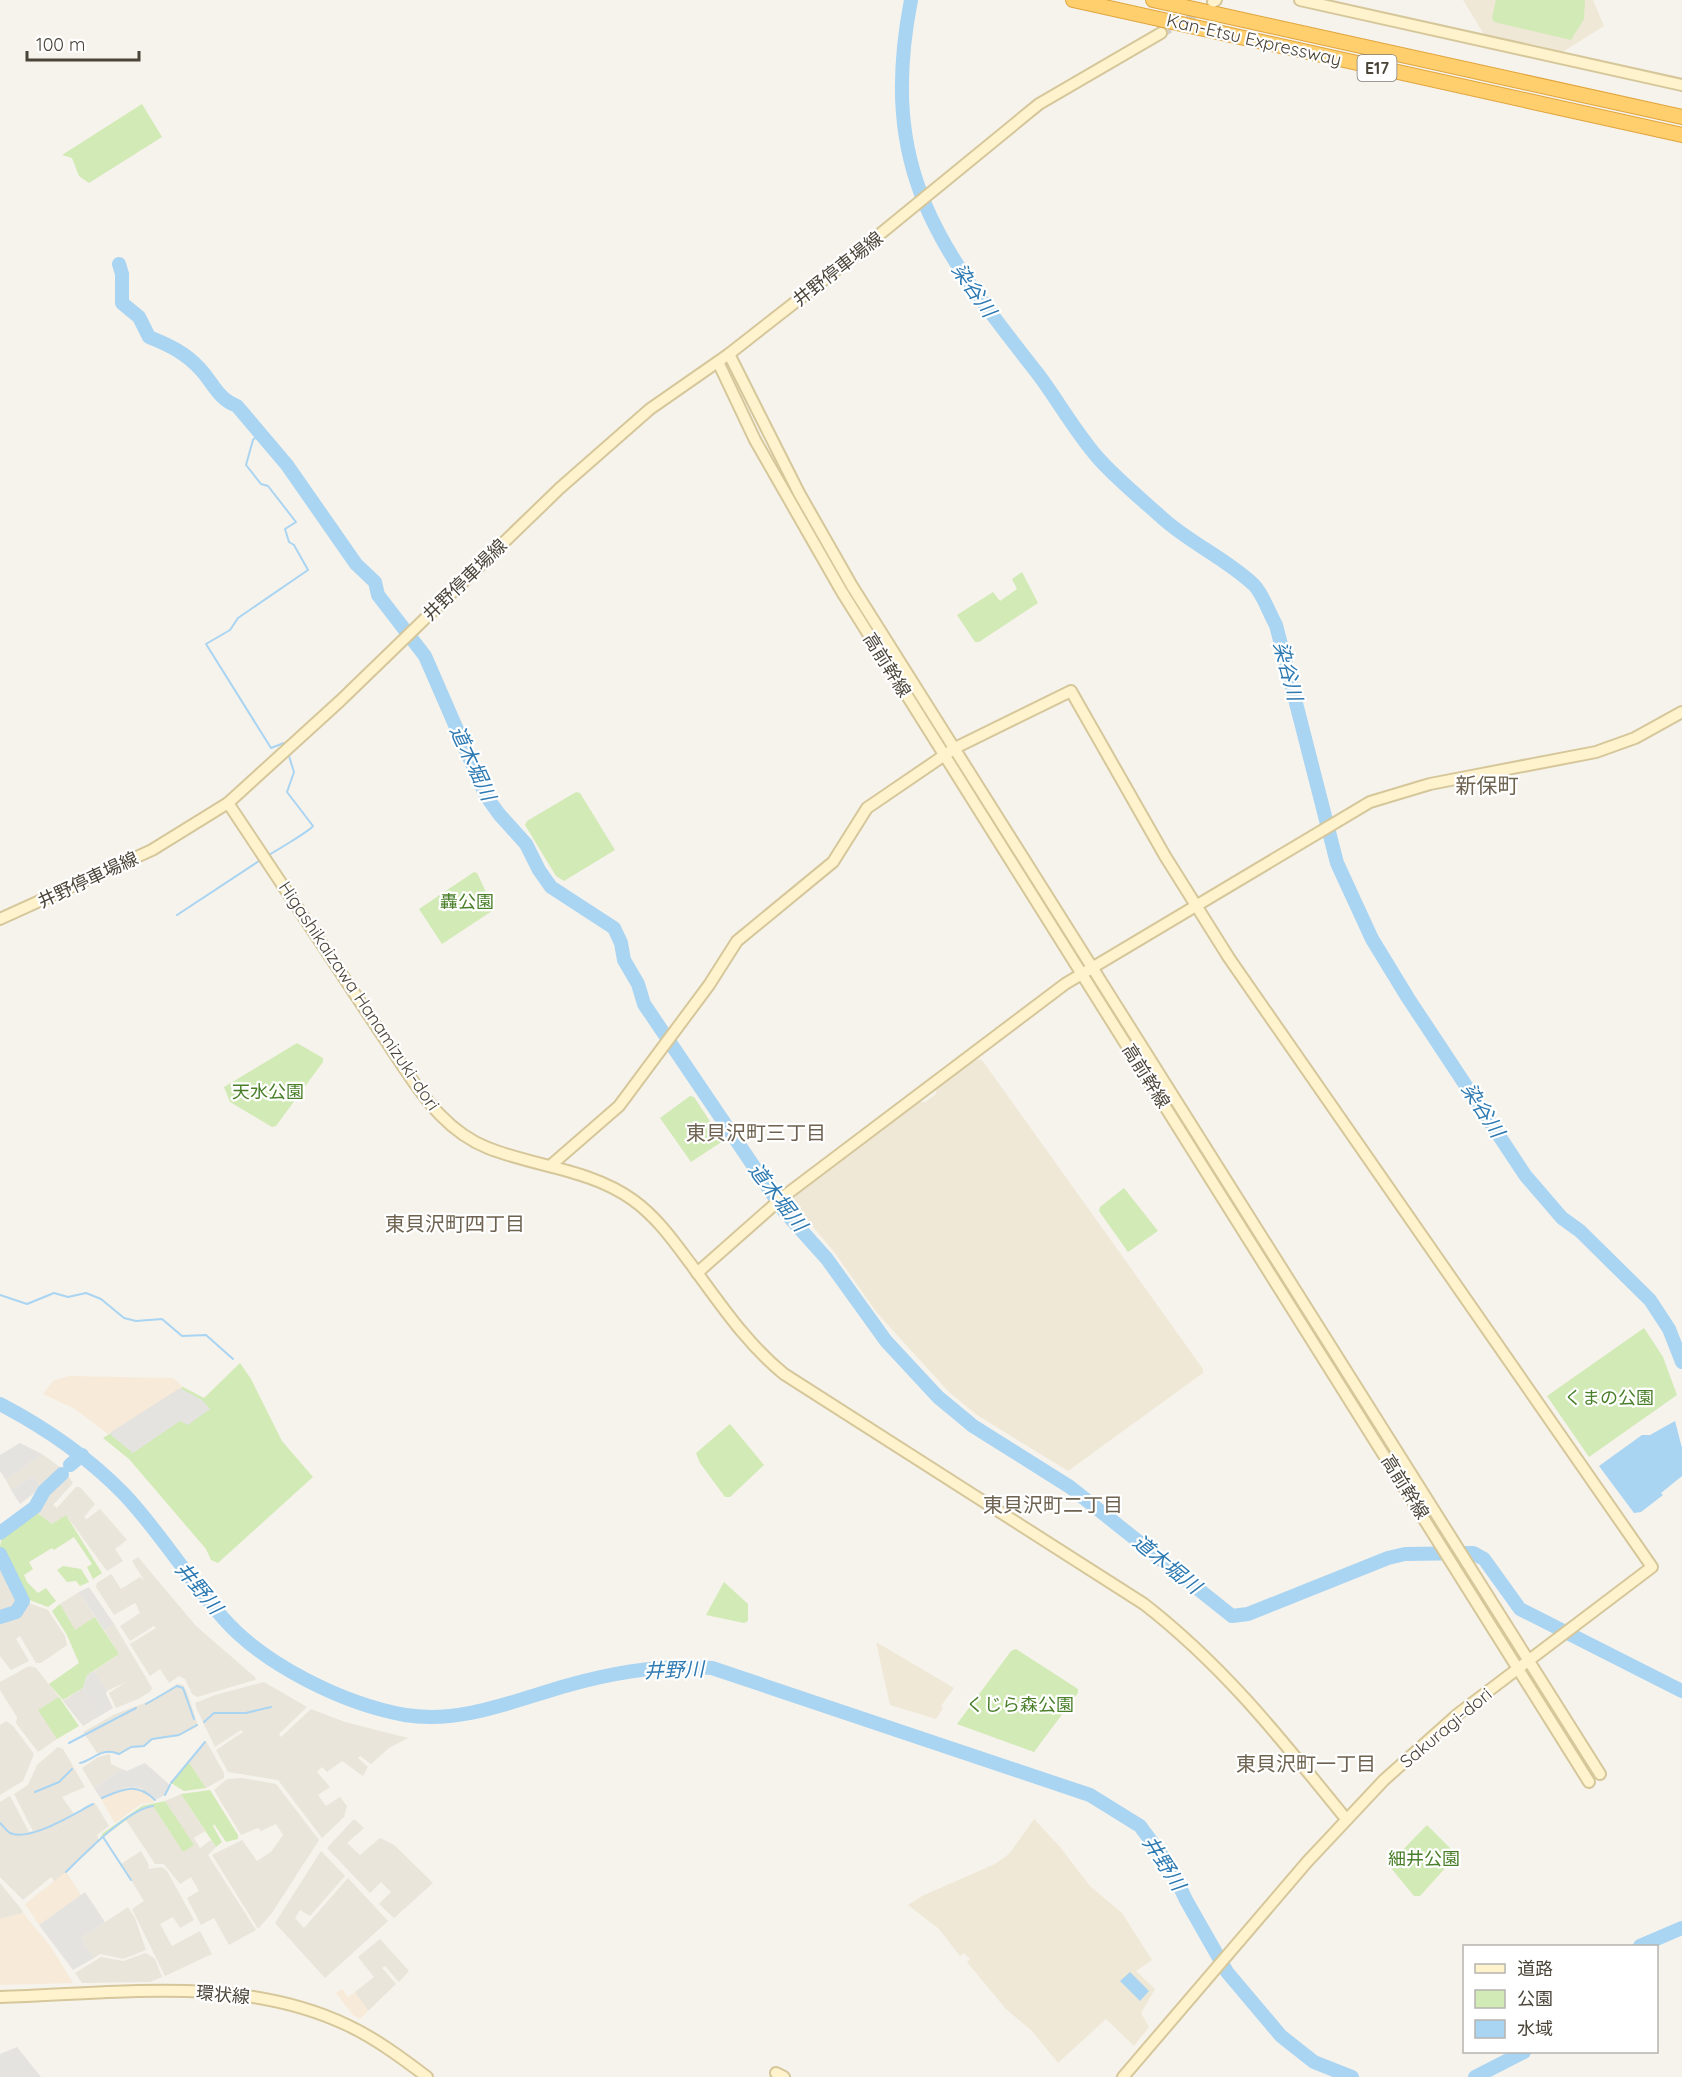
<svg xmlns="http://www.w3.org/2000/svg" width="1682" height="2077" viewBox="0 0 1682 2077" font-family="Quicksand,'Noto Sans JP',sans-serif">
	<style>
		.residential { fill: #eae5da }
		.commercial { fill: #f7ead8 }
		.industrial { fill: #e6e2dd }
		.education { fill: #efe8d6 }
		.green { fill: #d2eab5 }
		.parking { fill: #e5e3e0 }
		.water { fill: #a9d4f2 }
		.lines { fill: none; stroke-linecap: round; stroke-linejoin: round }
		.stream { stroke: #a9d4f2; stroke-width: 2 }
		.river { stroke: #a9d4f2; stroke-width: 14 }
		.secondary-tunnel { stroke: #d4d0c8; stroke-width: 10; stroke-dasharray: 10 5; stroke-linecap: butt }
		.secondary-casing { stroke: #d6c79b; stroke-width: 14 }
		.highway-casing { stroke: #e0a43c; stroke-width: 16 }
		.secondary { stroke: #fff3cd; stroke-width: 10 }
		.highway { stroke: #ffcf6e; stroke-width: 14 }
		.labels { text-anchor: middle; stroke-width: 4.5; stroke-linejoin: round; paint-order: stroke }
		.shield { fill: #fff; stroke: #817c74; stroke-width: 1.5 }
		.shield-label { font-size: 16px; font-weight: bold; fill: #4b4439 }
		.street-label { font-size: 18px; fill: #4b4439; stroke: #fff }
		.park-label { font-size: 18px; fill: #4a7f2a; stroke: #fff }
		.water-label { font-size: 20px; font-style: italic; fill: #2e7ab2; stroke: #fff }
		.neighbourhood-label { font-size: 20px; fill: #6e6250; stroke: #fff }
		.quarter-label { font-size: 21px; fill: #6e6250; stroke: #fff }
	</style>
	<rect width="100%" height="100%" fill="#f6f3ec"/>
	<g class="residential">
		<path d="M42,1454L64,1470L73,1483L53,1505L57,1508L76,1487H80L95,1504L84,1517L87,1519L100,1509L127,1540L115,1549L123,1561L107,1571L66,1515L52,1524L35,1511L45,1494L65,1474L63,1471L59,1470L41,1488L33,1476L11,1490L6,1480Z"/>
		<path d="M138,1557L196,1626L256,1678L255,1680L197,1697L192,1694L185,1679L179,1676L169,1683L160,1669L150,1676L130,1644L156,1628L154,1626L130,1641L120,1626L140,1613L136,1604L135,1603L114,1615L96,1587L97,1583L111,1574L121,1589L140,1577L144,1580L132,1561Z"/>
		<path d="M0,1562L19,1602L16,1608L0,1613Z"/>
		<path d="M79,1592L95,1617L75,1631L60,1604Z"/>
		<path d="M26,1602L48,1610L65,1636L67,1645L41,1663H36L20,1636L16,1639L29,1661L11,1670L0,1656V1620L14,1615Z"/>
		<path d="M114,1624L152,1688L150,1692L138,1699L116,1708L109,1693L126,1682L107,1691L94,1671L119,1654L104,1630Z"/>
		<path d="M29,1666L36,1668L59,1697L39,1710L57,1739L38,1752L16,1723L17,1717L0,1690V1682Z"/>
		<path d="M264,1682L307,1707L279,1734L281,1737L311,1709L345,1722L408,1738L389,1748L371,1764L360,1756L358,1758L368,1767L363,1776L342,1761L327,1772L322,1767L317,1772L330,1787L318,1795L326,1806L340,1797L347,1806L344,1817L322,1838L278,1780L228,1772L216,1750L243,1732L241,1730L215,1747L197,1710L195,1703L215,1695Z"/>
		<path d="M177,1684L183,1685L187,1692L198,1726L179,1736L152,1740L144,1747L132,1748L119,1755L111,1752L98,1754L83,1732L115,1714L155,1699Z"/>
		<path d="M6,1721L13,1726L34,1754L23,1781L0,1795V1725Z"/>
		<path d="M206,1741L224,1773V1778L206,1788L188,1761Z"/>
		<path d="M58,1747L63,1749L85,1787L62,1797L74,1814L95,1803L109,1826L97,1835L99,1840L93,1848L55,1882L51,1877L23,1900L0,1877V1802L10,1796L29,1832L33,1831L14,1794L28,1785L37,1765Z"/>
		<path d="M110,1754L111,1764L122,1769L94,1788L82,1768L98,1757Z"/>
		<path d="M242,1778L276,1784L319,1840L272,1913L258,1929L212,1855L242,1840L257,1861L271,1852L283,1835L276,1824L261,1831L258,1828L241,1835L214,1790L227,1779Z"/>
		<path d="M181,1794L205,1831L194,1838L200,1848L211,1840L216,1847L208,1855L256,1930L229,1945L214,1918L201,1925L187,1898L199,1891L191,1877L180,1884L164,1864H155L126,1820L144,1807L153,1806L183,1852L193,1845L165,1801Z"/>
		<path d="M354,1819L364,1828L347,1843L360,1855L380,1838L394,1845L433,1883L394,1918L379,1904L391,1892L381,1882L370,1893L327,1848Z"/>
		<path d="M141,1851L149,1865L148,1869L162,1867L167,1871L194,1920L180,1928L173,1917L160,1924L172,1946L200,1931L212,1954L165,1976L132,1909L144,1901L121,1864Z"/>
		<path d="M321,1851L345,1876L310,1916L300,1910L295,1918L304,1928L348,1878L388,1921L325,1978L275,1923Z"/>
		<path d="M0,1883L22,1910L23,1913L0,1919Z"/>
		<path d="M128,1907L135,1918L146,1950L123,1959L100,1954L94,1958L81,1938Z"/>
		<path d="M380,1939L409,1971L399,1982L385,1966L382,1968L396,1984L368,2011L355,1992L374,1977L358,1957Z"/>
		<path d="M146,1953L155,1959L162,1977L150,1982L82,1983L75,1973L101,1957L123,1961Z"/>
	</g>
	<g class="commercial">
		<path d="M69,1376L173,1378L183,1387L108,1434L75,1409L43,1394L53,1381Z"/>
		<path d="M126,1787L141,1788L155,1802L141,1804L115,1823L101,1799Z"/>
		<path d="M66,1872L81,1895L39,1925L25,1904Z"/>
		<path d="M23,1913L51,1947L73,1983L0,1985V1919Z"/>
		<path d="M342,1989L348,1997L355,1992L368,2011L360,2019L353,2015L336,1993Z"/>
	</g>
	<path class="industrial" d="M83,1688L98,1717L83,1726L63,1701Z"/>
	<g class="education">
		<path d="M1463,0H1593L1604,26L1561,53L1485,36Z"/>
		<path d="M975,1059L982,1060L1203,1369V1373L1068,1471L977,1415L949,1392L877,1313L835,1253L792,1202V1198L919,1102H925L936,1094V1089Z"/>
		<path d="M876,1642L954,1688L941,1706L943,1708L936,1719L890,1705Z"/>
		<path d="M1034,1819L1060,1847L1090,1886L1122,1913L1152,1960L1136,1971L1155,1989L1141,2013L1149,2027L1134,2046L1106,2019L1058,2063L1032,2031L1006,2009L967,1962L970,1959L964,1953L960,1956L939,1929L908,1905L922,1896L995,1864L1009,1854Z"/>
	</g>
	<g class="green">
		<path d="M1496,0H1585L1584,19L1571,40L1494,22L1492,17Z"/>
		<path d="M142,104L162,137L89,183L79,176L72,158L62,155Z"/>
		<path d="M1022,572L1038,603L979,642H975L957,615L993,592L1000,601L1017,589L1012,579Z"/>
		<path d="M576,792L580,793L615,850L564,881L556,876L525,825L527,821Z"/>
		<path d="M474,872L477,873L493,907L492,911L442,944L419,909Z"/>
		<path d="M297,1043L323,1058V1062L276,1126L272,1127L230,1102L224,1087Z"/>
		<path d="M690,1096L694,1097L723,1141L691,1162L660,1118Z"/>
		<path d="M1124,1188L1158,1231L1128,1252L1099,1211L1100,1207Z"/>
		<path d="M1644,1328L1663,1357L1677,1395L1589,1457L1547,1396Z"/>
		<path d="M240,1363L251,1379L282,1441L313,1477L218,1563L211,1560L206,1549L129,1459L103,1438L183,1387L204,1398Z"/>
		<path d="M730,1424L764,1465L730,1497H725L700,1463L696,1453Z"/>
		<path d="M35,1511L52,1524L66,1515L102,1573L93,1579L87,1567L92,1564L74,1537L54,1550L52,1548L29,1562L33,1569L24,1575L27,1582L38,1593L46,1588L56,1601L48,1607L27,1599L0,1546L2,1537Z"/>
		<path d="M63,1566L81,1569L89,1582L80,1586L76,1581L67,1582L57,1570Z"/>
		<path d="M724,1582L748,1604V1621L744,1623L706,1615Z"/>
		<path d="M60,1604L75,1630L95,1617L119,1654L87,1675L83,1688L63,1700L49,1684L79,1663L67,1635L52,1611Z"/>
		<path d="M1016,1649L1078,1689V1693L1034,1752L957,1724L1011,1651Z"/>
		<path d="M59,1697L79,1726L57,1739L38,1710Z"/>
		<path d="M188,1761L206,1788L184,1791L171,1783Z"/>
		<path d="M210,1790L238,1835V1839L226,1842L214,1824L213,1826L222,1842L216,1847L181,1794Z"/>
		<path d="M165,1801L194,1845L183,1852L153,1806L144,1807L99,1840L103,1833L142,1806Z"/>
		<path d="M1427,1825L1457,1855L1420,1896H1414L1391,1868V1862Z"/>
	</g>
	<g class="parking">
		<path d="M180,1388L202,1400L210,1409L188,1425L180,1421L133,1453L111,1435V1432Z"/>
		<path d="M20,1443L42,1454L6,1480L0,1471V1455Z"/>
		<path d="M33,1476L41,1488L20,1504L11,1490Z"/>
		<path d="M89,1587L114,1624L104,1630L79,1592Z"/>
		<path d="M94,1671L107,1691L106,1694L113,1708L98,1717L83,1688L87,1675Z"/>
		<path d="M145,1763L170,1785L165,1795L155,1800L141,1788L127,1787L101,1799L94,1788L122,1769L127,1771Z"/>
		<path d="M85,1892L105,1922L81,1938L94,1958L73,1970L39,1925Z"/>
		<path d="M17,2047L41,2077H0V2054Z"/>
	</g>
	<g class="water">
		<path d="M1675,1421L1682,1448V1476L1661,1493L1663,1495L1641,1512L1634,1513L1599,1466L1642,1435H1650Z"/>
		<path d="M1130,1972L1149,1991L1140,2001L1120,1981Z"/>
	</g>
	<g class="lines">
		<g class="stream">
			<path d="M260,433L253,440L246,465L261,484L268,486L296,522L285,529L289,542L294,545L308,570L238,618L230,630L206,644L271,748L284,743L285,745"/>
			<path d="M267,856C274,852 311,830 313,826L287,792L294,772L288,753"/>
			<path d="M177,915L262,859"/>
			<path d="M0,1295L27,1304L54,1293L68,1297L86,1293L101,1299L124,1318L136,1321L162,1319L182,1336L206,1335L233,1359"/>
			<path d="M146,1704L177,1686L183,1688L194,1719"/>
			<path d="M204,1722L214,1713H246L271,1707"/>
			<path d="M69,1743L136,1708"/>
			<path d="M80,1763C95,1759 101,1747 119,1754L131,1747L144,1746L152,1739L179,1735L197,1725"/>
			<path d="M171,1783L205,1742"/>
			<path d="M35,1792L59,1782L72,1769"/>
			<path d="M165,1795L170,1785"/>
			<path d="M102,1798C123,1789 137,1782 155,1800"/>
			<path d="M0,1823C3,1826 7,1831 10,1833C30,1842 75,1813 93,1804"/>
			<path d="M103,1837L131,1880"/>
			<path d="M66,1872C84,1854 128,1809 153,1806"/>
		</g>
		<g class="river">
			<path d="M911,0C878,170 938,247 1038,374C1059,402 1076,433 1099,459C1117,479 1139,497 1159,515C1187,542 1226,558 1254,585C1263,594 1269,613 1276,625L1337,863L1372,939L1408,998L1525,1175L1562,1218L1580,1231L1650,1300L1669,1329L1682,1362"/>
			<path d="M119,264L122,274V303L139,317L149,337C169,345 186,353 201,370C213,383 218,399 237,406L287,465L356,564L375,582L378,595L425,656L486,796L499,814L526,844L539,870L551,887L614,928L621,943L624,960L638,984L644,1004L784,1211L827,1259L886,1341L938,1397L973,1426L1070,1487L1232,1616L1248,1614L1388,1558L1405,1554L1473,1553L1484,1559L1520,1609L1682,1691"/>
			<path d="M0,1404C46,1428 87,1456 124,1494C160,1532 188,1579 223,1618C264,1665 344,1704 405,1715C462,1724 515,1700 569,1685C615,1672 664,1664 712,1668L1090,1795L1140,1826L1171,1868L1186,1900L1227,1972L1281,2036L1314,2062L1352,2077"/>
			<path d="M70,1465L82,1455"/>
			<path d="M0,1533L35,1507L44,1491L62,1474"/>
			<path d="M0,1554L23,1601L16,1612L0,1617"/>
			<path d="M1640,1946L1682,1928"/>
			<path d="M1475,2077L1524,2052"/>
		</g>
		<path class="secondary-tunnel" d="M1161,33L1202,9"/>
		<defs>
			<g id="secondary">
				<path d="M1300,0L1682,85"/>
				<path d="M1213,2L1216,0"/>
				<path d="M729,354L799,493L852,586L1600,1774"/>
				<path d="M718,362L755,440L842,592L1589,1782"/>
				<path d="M228,803L404,1068C426,1101 450,1133 488,1148C536,1167 590,1169 633,1200C658,1218 675,1243 693,1267C721,1305 747,1344 784,1374L1144,1604C1225,1667 1282,1740 1346,1819"/>
				<path d="M0,919L152,850L228,803L340,701L560,488L650,409L729,354L830,275L1039,104L1161,33"/>
				<path d="M550,1166L619,1106L709,985L737,941L833,862L867,808L955,748L1071,691L1165,856L1229,958L1652,1567L1458,1714L1384,1780L1307,1862L1123,2077"/>
				<path d="M697,1273L783,1197L1065,984L1370,802L1430,784L1596,752L1635,738L1682,712"/>
				<path d="M0,1997C114,1994 240,1974 347,2025C375,2038 402,2058 427,2077"/>
				<path d="M776,2073L784,2077"/>
			</g>
			<g id="highway">
				<path d="M1073,0L1682,135"/>
				<path d="M1153,0L1682,117"/>
			</g>
		</defs>
		<use href="#secondary" class="secondary-casing"/>
		<use href="#highway" class="highway-casing"/>
		<use href="#secondary" class="secondary"/>
		<use href="#highway" class="highway"/>
	</g>
	<g class="labels">
		<rect class="shield" x="1357.5" y="55" width="39" height="26" rx="4.5"/>
		<g class="shield-label">
			<text x="1377" y="74">E17</text>
		</g>
		<g class="street-label">
			<text transform="translate(1254 40) rotate(13)" y="6">Kan-Etsu Expressway</text>
			<text transform="translate(838 269) rotate(-38)" y="6">井野停車場線</text>
			<text transform="translate(465 580) rotate(-44)" y="6">井野停車場線</text>
			<text transform="translate(887 665) rotate(58)" y="6">高前幹線</text>
			<text transform="translate(88 880) rotate(-25)" y="6">井野停車場線</text>
			<text transform="translate(359 996) rotate(56)" y="6">Higashikaizawa Hanamizuki-dori</text>
			<text transform="translate(1146 1076) rotate(58)" y="6">高前幹線</text>
			<text transform="translate(1405 1487) rotate(58)" y="6">高前幹線</text>
			<text transform="translate(1446 1728) rotate(-40)" y="6">Sakuragi-dori</text>
			<text transform="translate(223 1995) rotate(5)" y="6">環状線</text>
		</g>
		<g class="park-label">
			<text x="467" y="908">轟公園</text>
			<text x="268" y="1098">天水公園</text>
			<text x="1609" y="1404">くまの公園</text>
			<text x="1020" y="1711">くじら森公園</text>
			<text x="1424" y="1865">細井公園</text>
		</g>
		<g class="water-label">
			<text transform="translate(974 290) rotate(55)" y="7">染谷川</text>
			<text transform="translate(1288 671) rotate(75)" y="7">染谷川</text>
			<text transform="translate(473 763) rotate(65)" y="7">道木堀川</text>
			<text transform="translate(1483 1110) rotate(57)" y="7">染谷川</text>
			<text transform="translate(778 1197) rotate(52)" y="7">道木堀川</text>
			<text transform="translate(1167 1564) rotate(39)" y="7">道木堀川</text>
			<text transform="translate(199 1588) rotate(50)" y="7">井野川</text>
			<text transform="translate(674 1670) rotate(-2)" y="7">井野川</text>
			<text transform="translate(1164 1863) rotate(57)" y="7">井野川</text>
		</g>
		<g class="neighbourhood-label">
			<text x="756" y="1140">東貝沢町三丁目</text>
			<text x="455" y="1231">東貝沢町四丁目</text>
			<text x="1053" y="1512">東貝沢町二丁目</text>
			<text x="1306" y="1771">東貝沢町一丁目</text>
		</g>
		<g class="quarter-label">
			<text x="1487" y="793">新保町</text>
		</g>
	</g>
	<rect x="1463" y="1945" width="195" height="108" fill="#ffffff" stroke="#b7b4b0" stroke-width="1.5"/>
	<rect x="1475" y="1964" width="30" height="9" fill="#fff3cd" stroke="#b7b4b0" stroke-width="1.5"/>
	<text x="1517" y="1975" font-size="18" fill="#4b4439">道路</text>
	<rect x="1475" y="1990" width="30" height="18" fill="#d2eab5" stroke="#b7b4b0" stroke-width="1.5"/>
	<text x="1517" y="2005" font-size="18" fill="#4b4439">公園</text>
	<rect x="1475" y="2020" width="30" height="18" fill="#a9d4f2" stroke="#b7b4b0" stroke-width="1.5"/>
	<text x="1517" y="2035" font-size="18" fill="#4b4439">水域</text>
	<path d="M27 51v9h112v-9" fill="none" stroke="#4b4439" stroke-width="3"/>
	<text x="36" y="51" font-size="18" fill="#4b4439" stroke="#ffffff" stroke-width="4.5" paint-order="stroke">100 m</text>
</svg>
